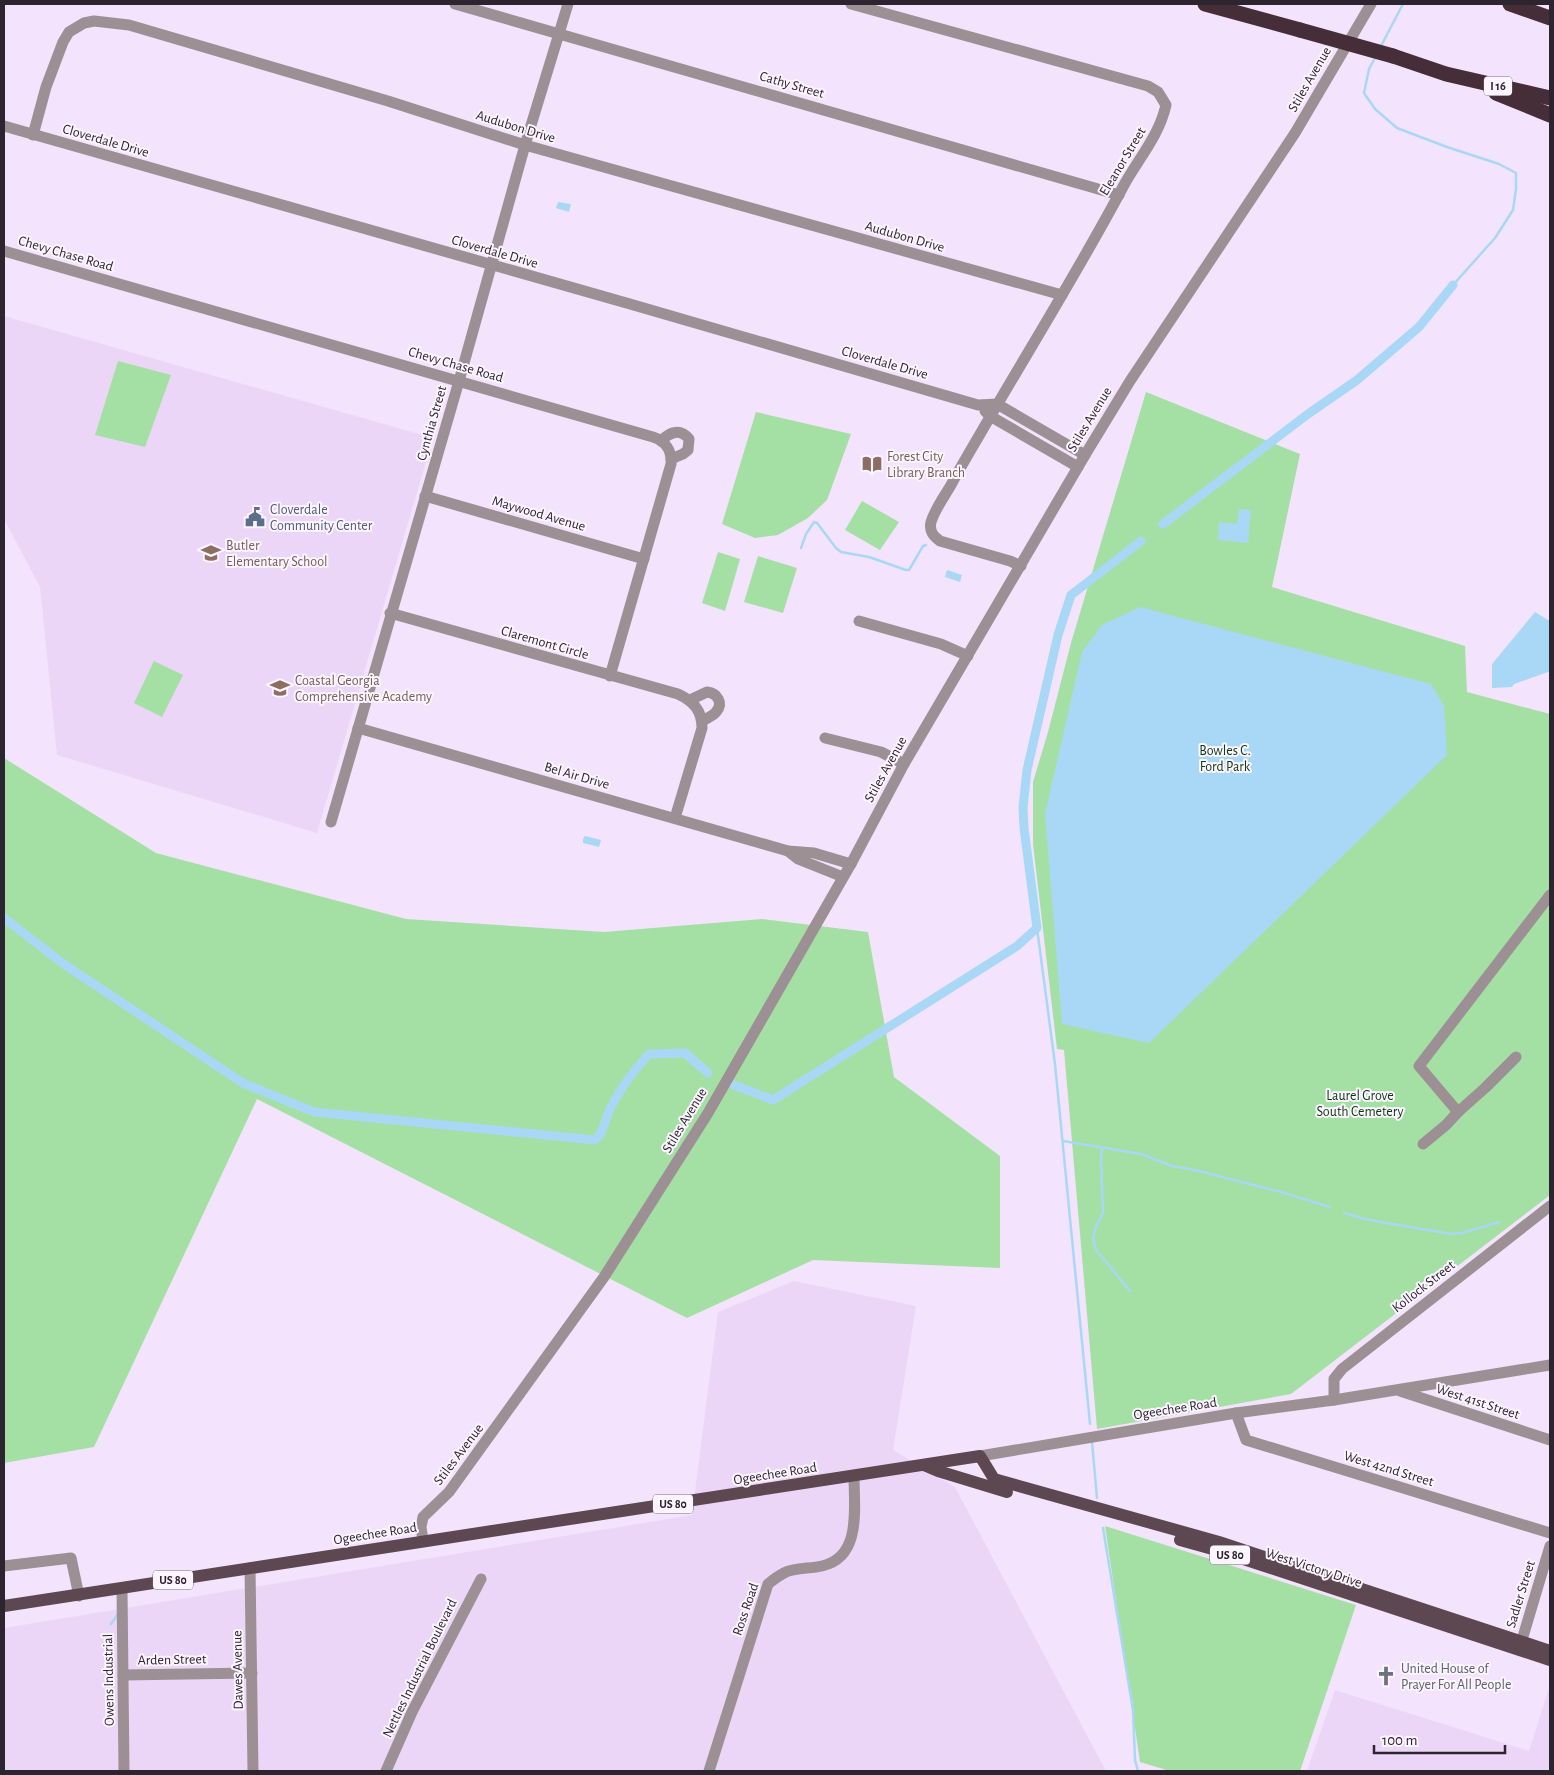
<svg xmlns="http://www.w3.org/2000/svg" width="1554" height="1775" viewBox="0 0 1554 1775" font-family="'Alegreya Sans',sans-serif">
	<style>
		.built { fill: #ecd6f7 }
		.green { fill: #a4e0a4 }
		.water { fill: #a8d8f5 }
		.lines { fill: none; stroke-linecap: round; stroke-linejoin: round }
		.stream { stroke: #a8d8f5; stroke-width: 2.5 }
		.canal { stroke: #a8d8f5; stroke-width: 9 }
		.minor { stroke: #9d9095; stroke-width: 11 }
		.major { stroke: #5d4750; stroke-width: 12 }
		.highway { stroke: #462e38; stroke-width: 15 }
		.highway-bridge { stroke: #462e38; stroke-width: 15 }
		.labels { text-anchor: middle; stroke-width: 4; stroke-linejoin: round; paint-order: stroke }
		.shield { fill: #fcf5ff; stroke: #6a636d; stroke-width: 1 }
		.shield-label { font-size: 12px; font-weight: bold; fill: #2c252f }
		.street-label { font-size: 14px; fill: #2c252f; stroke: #fcf5ff }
		.education-label { font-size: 14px; fill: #785e54; stroke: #fcf5ff; text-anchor: start }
		.service-label { font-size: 14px; fill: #4e5e75; stroke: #fcf5ff; text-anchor: start }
		.park-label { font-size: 14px; fill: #0c3911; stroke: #fcf5ff }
		.worship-label { font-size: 14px; fill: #5b616d; stroke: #fcf5ff; text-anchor: start }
	</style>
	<rect width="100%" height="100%" fill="#f4e3fd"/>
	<g class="built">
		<path d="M4,316L433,438L317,833L57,755L40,587L4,519Z"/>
		<path d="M794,1281L916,1306L893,1450L955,1487L1106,1771H4V1628L692,1515L718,1312Z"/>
		<path d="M1550,1685V1771H1307L1335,1690L1529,1751Z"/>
	</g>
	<g class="green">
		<path d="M118,361L171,375L145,447L95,435Z"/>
		<path d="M1146,392L1300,454L1272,587L1465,646L1467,692L1550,714V1195L1291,1394L1097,1429L1064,1050L1057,1049L1033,844V782L1048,732L1071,643Z"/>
		<path d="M756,412L851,434L827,500L808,518L778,535L755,538L722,524Z"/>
		<path d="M862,501L899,522L880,550L845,530Z"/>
		<path d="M718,552L740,559L725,611L702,603Z"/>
		<path d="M758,556L797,568L783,613L744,602Z"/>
		<path d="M154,661L183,675L162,717L134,703Z"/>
		<path d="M4,758L156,853L406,919L604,932L762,919L868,932L894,1077L1000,1156V1268L813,1260L687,1318L257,1099L94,1447L4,1463Z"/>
		<path d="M1105,1526L1356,1605L1300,1771H1170L1140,1762Z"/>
	</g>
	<g class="water">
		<path d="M558,202L571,204L569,212L556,208Z"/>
		<path d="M1239,509L1251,510L1248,543L1218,540L1219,522L1237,524Z"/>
		<path d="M947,570L962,575L960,582L945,577Z"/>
		<path d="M1140,607L1431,684L1444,706L1447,755L1149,1043L1062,1024L1045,814L1082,652L1102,625Z"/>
		<path d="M1535,612L1550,621V673L1548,672L1514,684L1512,687L1492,688V664Z"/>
		<path d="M585,836L601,840L599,847L583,843V839Z"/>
	</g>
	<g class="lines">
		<g class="stream">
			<path d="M1381,46L1403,4"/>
			<path d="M1376,56L1369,69L1364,93L1375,109L1397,128L1447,147L1499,164L1516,173V189L1513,210L1495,238L1453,285"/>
			<path d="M801,548L806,534L814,522L817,523L836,548L841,552L869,557L906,570H909L923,546L926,545"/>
			<path d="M1037,928L1055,1064L1090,1424"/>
			<path d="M1063,1141L1141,1154L1172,1166L1195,1170L1281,1192L1330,1207"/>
			<path d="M1102,1148L1101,1161L1103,1213L1096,1226L1093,1238L1096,1250L1130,1291"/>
			<path d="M1344,1213L1369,1220L1451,1234L1462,1233L1499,1222"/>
			<path d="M1092,1442L1097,1498"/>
			<path d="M1103,1528L1133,1710L1135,1760L1138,1771"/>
			<path d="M111,1624L118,1614"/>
		</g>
		<g class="canal">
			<path d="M1163,524L1308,414L1357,380L1419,327L1453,285"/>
			<path d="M4,918L65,965L243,1083L314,1112L595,1140C605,1131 605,1117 612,1105C622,1086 634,1070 649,1054L685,1053L708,1073"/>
			<path d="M734,1085L773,1100L1017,946L1037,928L1024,828L1023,807L1027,770L1058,635L1071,595L1141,541"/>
		</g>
		<g class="minor">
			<path d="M455,4L1119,195"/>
			<path d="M851,4L1148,86L1158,92L1166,105C1159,136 1139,158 1124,185C1080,268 1030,348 983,429C972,448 961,466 951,485C944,497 935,509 931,522C929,531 933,536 940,541L1010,561L1021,566"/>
			<path d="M4,126L630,304L978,405L997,404L1085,455"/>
			<path d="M33,135L46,87L63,42L69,32L84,23L94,21L129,25L388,101L525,145L1062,295"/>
			<path d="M4,251L653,437C666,441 672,451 671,464L610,676"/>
			<path d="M985,411L990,416L1078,467"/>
			<path d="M661,441C670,432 680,428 689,439L688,450L683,454L671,459"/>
			<path d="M425,496L644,559"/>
			<path d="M390,613L678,694C693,701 702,710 702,728L675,818"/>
			<path d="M859,621L941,644L968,656"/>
			<path d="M690,700L707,692C717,693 724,703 716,712C713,716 707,718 702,721"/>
			<path d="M358,728L788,851L814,853L851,864"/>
			<path d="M825,738L881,752L904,764"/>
			<path d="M331,822L459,381L525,145L568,4"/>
			<path d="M788,851L798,859L843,877"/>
			<path d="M1458,1112L1419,1066L1550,895"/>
			<path d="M1423,1144L1446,1125L1458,1112L1485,1088L1516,1057"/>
			<path d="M1400,1391L1550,1440"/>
			<path d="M1334,1400V1379L1342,1369L1550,1206"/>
			<path d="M1236,1413L1246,1440L1550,1533"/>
			<path d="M980,1456L1236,1413L1334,1400L1550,1365"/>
			<path d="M423,1541L421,1527L423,1517L449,1492L604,1277L708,1113L852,862L904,764L1085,455L1130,381L1295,133L1371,4"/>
			<path d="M4,1566L71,1558L79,1596"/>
			<path d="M250,1568L253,1771"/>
			<path d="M122,1589L124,1771"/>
			<path d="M1519,1650L1550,1546"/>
			<path d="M123,1675L252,1673"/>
			<path d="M386,1771L412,1712L481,1579"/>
			<path d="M709,1771L768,1584C773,1580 778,1576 784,1573C794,1567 810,1569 822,1566C862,1557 854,1508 854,1476"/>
		</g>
		<g class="major">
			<path d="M924,1465L938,1471L1007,1492"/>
			<path d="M1180,1540L1216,1550L1550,1660"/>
			<path d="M4,1606L980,1456L994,1479L1219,1542L1550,1651"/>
		</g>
		<g class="highway">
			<path d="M1205,4L1300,30"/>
			<path d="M1510,4L1550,18"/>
			<path d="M1393,56L1446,74L1550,98"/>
			<path d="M1496,93L1550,115"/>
		</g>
		<path class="highway-bridge" d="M1300,30L1393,56"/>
	</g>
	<defs>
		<symbol id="library-bare" viewBox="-9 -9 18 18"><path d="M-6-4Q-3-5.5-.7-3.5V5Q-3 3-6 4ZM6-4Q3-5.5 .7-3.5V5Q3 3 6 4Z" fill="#8d6e63" stroke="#fcf5ff" stroke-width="2.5" paint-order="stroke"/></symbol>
		<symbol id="civic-bare" viewBox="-9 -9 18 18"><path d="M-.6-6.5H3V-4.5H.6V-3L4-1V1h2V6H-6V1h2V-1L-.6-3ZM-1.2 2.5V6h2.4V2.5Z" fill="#5c6f8a" stroke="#fcf5ff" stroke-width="2.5" paint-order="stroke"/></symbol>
		<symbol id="school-bare" viewBox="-9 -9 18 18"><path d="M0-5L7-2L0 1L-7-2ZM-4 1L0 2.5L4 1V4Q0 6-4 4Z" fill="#8d6e63" stroke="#fcf5ff" stroke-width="2.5" paint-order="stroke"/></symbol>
		<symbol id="church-bare" viewBox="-9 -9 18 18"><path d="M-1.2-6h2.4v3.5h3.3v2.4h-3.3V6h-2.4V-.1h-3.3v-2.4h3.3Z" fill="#6b7280" stroke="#fcf5ff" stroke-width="2.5" paint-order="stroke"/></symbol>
	</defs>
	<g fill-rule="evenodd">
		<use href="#library-bare" x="858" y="450" width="28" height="28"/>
		<use href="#civic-bare" x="241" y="503" width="28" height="28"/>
		<use href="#school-bare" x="197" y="539" width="28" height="28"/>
		<use href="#school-bare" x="266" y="674" width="28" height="28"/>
		<use href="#church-bare" x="1372" y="1662" width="28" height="28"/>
	</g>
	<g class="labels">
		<g class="shield">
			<rect x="1484" y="76.5" width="28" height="19" rx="4"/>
			<rect x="653" y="1494.5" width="40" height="19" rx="4"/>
			<rect x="1210" y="1545.5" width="40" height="19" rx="4"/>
			<rect x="153" y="1570.5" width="40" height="19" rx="4"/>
		</g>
		<g class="shield-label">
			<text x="1498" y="90">I 16</text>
			<text x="673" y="1508">US 80</text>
			<text x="1230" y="1559">US 80</text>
			<text x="173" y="1584">US 80</text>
		</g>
		<g class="street-label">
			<text transform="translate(1309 79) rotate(-60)" y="5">Stiles Avenue</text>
			<text transform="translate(792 84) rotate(16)" y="5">Cathy Street</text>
			<text transform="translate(516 126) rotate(17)" y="5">Audubon Drive</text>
			<text transform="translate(106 140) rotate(16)" y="5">Cloverdale Drive</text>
			<text transform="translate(1122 161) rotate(-59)" y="5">Eleanor Street</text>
			<text transform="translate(905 236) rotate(16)" y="5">Audubon Drive</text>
			<text transform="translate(495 251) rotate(16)" y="5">Cloverdale Drive</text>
			<text transform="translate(66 253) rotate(16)" y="5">Chevy Chase Road</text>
			<text transform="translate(885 362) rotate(16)" y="5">Cloverdale Drive</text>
			<text transform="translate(456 364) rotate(16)" y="5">Chevy Chase Road</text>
			<text transform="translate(1089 419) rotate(-59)" y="5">Stiles Avenue</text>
			<text transform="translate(431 423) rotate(-74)" y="5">Cynthia Street</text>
			<text transform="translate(539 513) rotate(16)" y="5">Maywood Avenue</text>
			<text transform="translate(545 642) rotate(16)" y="5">Claremont Circle</text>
			<text transform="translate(885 769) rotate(-61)" y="5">Stiles Avenue</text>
			<text transform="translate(577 775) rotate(16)" y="5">Bel Air Drive</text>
			<text transform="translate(684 1120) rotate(-59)" y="5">Stiles Avenue</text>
			<text transform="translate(1423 1286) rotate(-38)" y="5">Kollock Street</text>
			<text transform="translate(1478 1401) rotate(18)" y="5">West 41st Street</text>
			<text transform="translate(1175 1408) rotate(-9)" y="5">Ogeechee Road</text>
			<text transform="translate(458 1454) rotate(-53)" y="5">Stiles Avenue</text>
			<text transform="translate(1389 1468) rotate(17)" y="5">West 42nd Street</text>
			<text transform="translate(775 1473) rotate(-9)" y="5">Ogeechee Road</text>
			<text transform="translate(375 1533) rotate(-9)" y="5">Ogeechee Road</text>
			<text transform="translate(1314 1567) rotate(18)" y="5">West Victory Drive</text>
			<text transform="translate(1520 1594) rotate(-73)" y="5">Sadler Street</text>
			<text transform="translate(745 1609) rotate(-71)" y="5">Ross Road</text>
			<text transform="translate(172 1659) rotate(-1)" y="5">Arden Street</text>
			<text transform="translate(419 1668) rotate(-64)" y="5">Nettles Industrial Boulevard</text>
			<text transform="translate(237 1670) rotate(-91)" y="5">Dawes Avenue</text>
			<text transform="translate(108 1680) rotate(-91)" y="5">Owens Industrial</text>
		</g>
		<g class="education-label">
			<text x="887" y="461">Forest City<tspan x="887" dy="16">Library Branch</tspan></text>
			<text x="226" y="550">Butler<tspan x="226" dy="16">Elementary School</tspan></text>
			<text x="295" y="685">Coastal Georgia<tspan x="295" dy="16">Comprehensive Academy</tspan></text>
		</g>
		<g class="service-label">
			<text x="270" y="514">Cloverdale<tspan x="270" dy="16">Community Center</tspan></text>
		</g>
		<g class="park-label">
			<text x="1225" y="755">Bowles C.<tspan x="1225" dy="16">Ford Park</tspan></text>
			<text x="1360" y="1100">Laurel Grove<tspan x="1360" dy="16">South Cemetery</tspan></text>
		</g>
		<g class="worship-label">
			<text x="1401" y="1673">United House of<tspan x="1401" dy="16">Prayer For All People</tspan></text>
		</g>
	</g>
	<rect width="1554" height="1775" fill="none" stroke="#2c252f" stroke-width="10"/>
	<path d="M1374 1745v8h131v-8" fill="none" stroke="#2c252f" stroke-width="2.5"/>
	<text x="1382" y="1745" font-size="15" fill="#2c252f" stroke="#fcf5ff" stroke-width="4" paint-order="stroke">100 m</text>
</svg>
